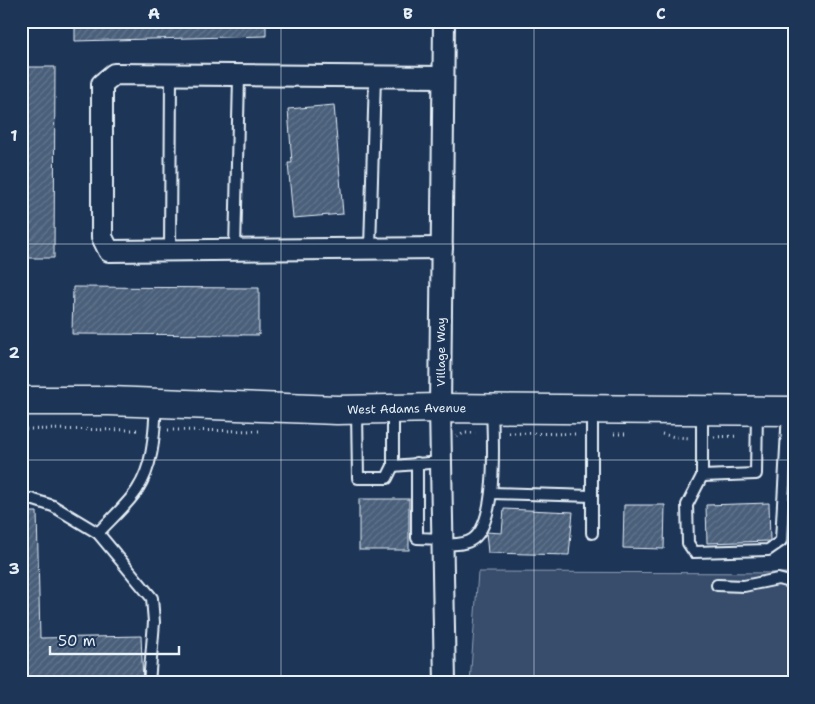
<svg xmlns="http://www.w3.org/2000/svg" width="815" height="704" viewBox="0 0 815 704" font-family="'Shantell Sans',sans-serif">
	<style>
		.green { fill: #374d6c; stroke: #909fb2 }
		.building { fill: url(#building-hatch); stroke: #e8f1f8 }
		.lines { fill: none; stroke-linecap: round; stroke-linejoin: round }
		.lane-casing { stroke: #e8f1f8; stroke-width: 14 }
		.street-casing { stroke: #e8f1f8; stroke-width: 24 }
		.secondary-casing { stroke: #e8f1f8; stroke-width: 31 }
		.path { stroke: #e8f1f8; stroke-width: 3; stroke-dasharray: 1 4; stroke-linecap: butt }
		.lane { stroke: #1d3557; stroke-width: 10 }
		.street { stroke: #1d3557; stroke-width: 20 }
		.secondary { stroke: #1d3557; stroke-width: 28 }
		.grid { fill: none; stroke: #e8f1f8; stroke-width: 1; stroke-opacity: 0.55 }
		.labels { text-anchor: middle; stroke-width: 5; stroke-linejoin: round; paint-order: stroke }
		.street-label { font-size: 12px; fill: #e8f1f8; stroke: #1d3557 }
		.neatline { fill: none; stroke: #e8f1f8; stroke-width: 2 }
		.grid-label { font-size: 16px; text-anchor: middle; font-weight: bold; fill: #e8f1f8 }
	</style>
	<defs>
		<pattern id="building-hatch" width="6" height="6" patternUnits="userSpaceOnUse" patternTransform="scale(1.25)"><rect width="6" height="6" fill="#495e7a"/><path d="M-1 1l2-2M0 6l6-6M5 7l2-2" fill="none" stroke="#63768e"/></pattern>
	</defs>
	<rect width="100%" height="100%" fill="#1d3557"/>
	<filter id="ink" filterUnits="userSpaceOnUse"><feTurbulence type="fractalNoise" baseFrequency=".02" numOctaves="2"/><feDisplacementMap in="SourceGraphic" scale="10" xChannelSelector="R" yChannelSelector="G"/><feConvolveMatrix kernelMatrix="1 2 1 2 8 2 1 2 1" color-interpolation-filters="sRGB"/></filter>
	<g filter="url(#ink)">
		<path class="green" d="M478,572L794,573V683H470Z"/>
		<g class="building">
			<path d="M75,21H266V36L75,41Z"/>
			<path d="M21,67H55L54,258H21Z"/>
			<path d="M334,105L343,214L293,218L288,163H292L288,109Z"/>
			<path d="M73,287L259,288V335L72,334Z"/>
			<rect x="359" y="499" width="50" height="51"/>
			<path d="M769,503L770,541L707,543L706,505Z"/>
			<path d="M624,505H665L664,549L623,548Z"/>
			<path d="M504,509L573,512L569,555L488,553L486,532L502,533Z"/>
			<path d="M21,512H37L40,638L141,636L143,683H21Z"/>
		</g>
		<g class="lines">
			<defs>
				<g id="lane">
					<path d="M370,248L375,77"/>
					<path d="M170,250L171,75"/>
					<path d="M235,250L239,77"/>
					<path d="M393,410V466L441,462"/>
					<path d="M592,410V533"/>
					<path d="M702,410V476L756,474L757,412"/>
					<path d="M357,411L358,478H387L393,466"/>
					<path d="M417,463V538L442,539"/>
					<path d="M702,476L687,505L688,543L694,552L768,550L781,541L788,411"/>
					<path d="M492,493L592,496"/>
					<path d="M21,499H31L53,506L98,533L152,598L154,622L149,683"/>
					<path d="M98,533C111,519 127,505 137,490C154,464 154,434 156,404"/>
					<path d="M443,545C452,544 465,545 473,539C498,521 493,438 492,409"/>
					<path d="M717,585L744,586L778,579L794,583"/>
				</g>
				<g id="street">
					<path d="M444,21L440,408L445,683"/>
					<path d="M442,248L109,251L102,237V84L114,74L443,77"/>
				</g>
				<g id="secondary">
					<path id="s1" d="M21,401H110L337,410L440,408L794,411"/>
				</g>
			</defs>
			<use href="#lane" class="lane-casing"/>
			<use href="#street" class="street-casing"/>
			<use href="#secondary" class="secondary-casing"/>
			<g class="path">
				<path d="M21,429L141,430"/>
				<path d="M168,430L260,431"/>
				<path d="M509,433L579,434"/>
				<path d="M614,434H629"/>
				<path d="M662,434L675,437L690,438"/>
				<path d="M457,437L464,433H476"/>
				<path d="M714,437L739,436"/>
			</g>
			<use href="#lane" class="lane"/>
			<use href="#street" class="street"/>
			<use href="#secondary" class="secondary"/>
		</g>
	</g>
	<path class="grid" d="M281,21V683M534,21V683M21,244H794M21,460H794"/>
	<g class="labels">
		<g class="street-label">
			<text transform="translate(441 352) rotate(-90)" y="4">Village Way</text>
			<text dy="4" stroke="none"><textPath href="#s1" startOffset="386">West Adams Avenue</textPath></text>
		</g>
	</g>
	<rect width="815" height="704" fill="none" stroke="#1d3557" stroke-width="55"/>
	<path d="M50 646v8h129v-8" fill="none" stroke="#e8f1f8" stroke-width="2.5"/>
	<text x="58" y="646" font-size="15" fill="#e8f1f8" stroke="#1d3557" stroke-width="4" paint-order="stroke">50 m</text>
	<rect x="28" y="28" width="760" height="648" class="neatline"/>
	<g class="grid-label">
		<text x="154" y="19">A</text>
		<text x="408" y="19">B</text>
		<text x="661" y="19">C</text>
		<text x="14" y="141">1</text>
		<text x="14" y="358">2</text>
		<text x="14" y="574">3</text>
	</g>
</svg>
